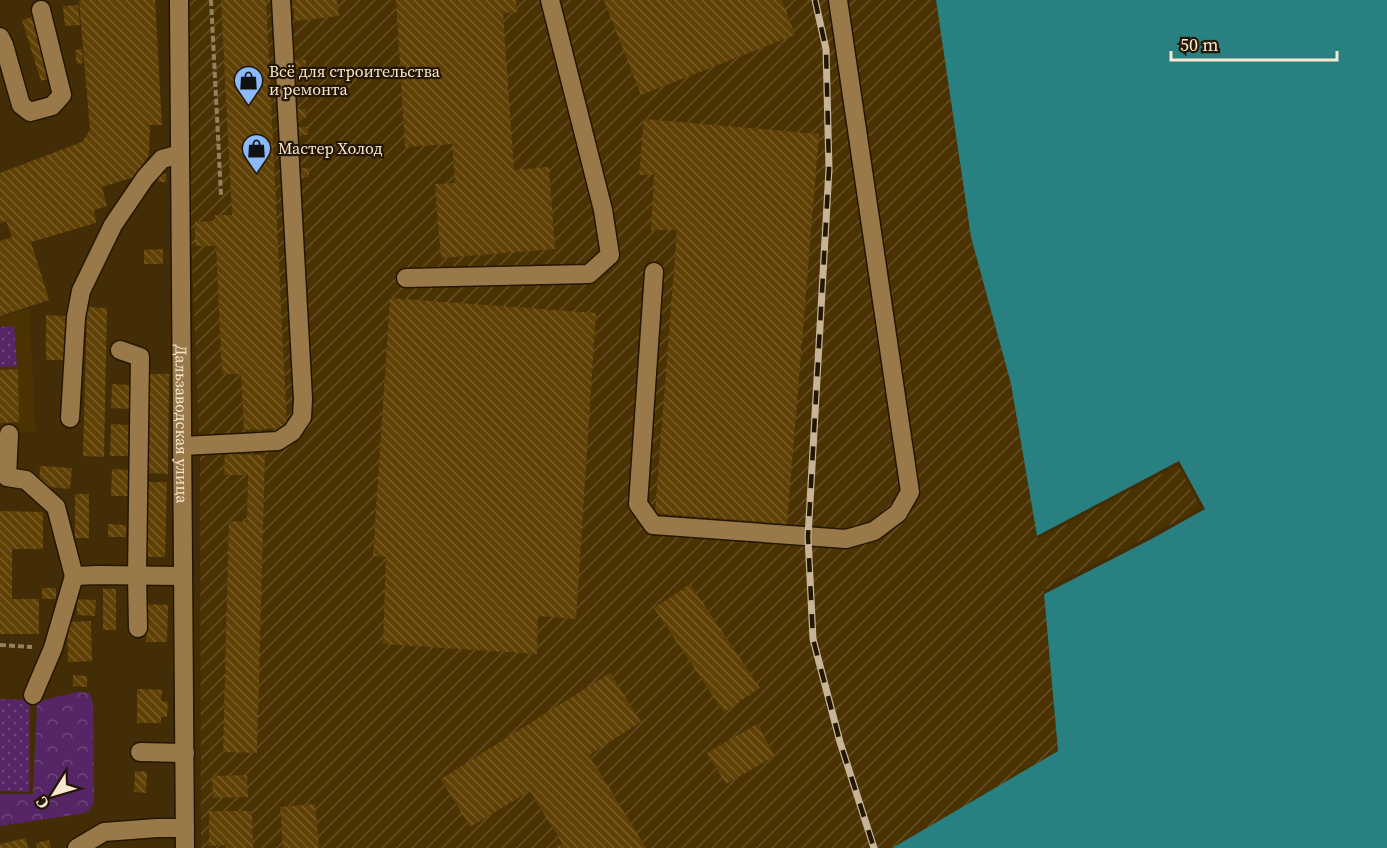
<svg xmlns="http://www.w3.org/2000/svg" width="1387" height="848" viewBox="0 0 1387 848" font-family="'Source Serif 4',serif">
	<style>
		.built { fill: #4b3202 }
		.industrial { fill: url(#industrial-furrows) }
		.forest { fill: url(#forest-crowns) }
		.park { fill: url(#park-dots) }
		.water { fill: #298081 }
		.pier { fill: #432d06 }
		.building { fill: url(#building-back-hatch) }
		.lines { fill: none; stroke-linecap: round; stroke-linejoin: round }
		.minor-casing { stroke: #251600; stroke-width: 21 }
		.path { stroke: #94805f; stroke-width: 4; stroke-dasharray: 6 3; stroke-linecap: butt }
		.minor { stroke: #997949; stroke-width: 18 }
		.rail-casing { stroke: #c7b497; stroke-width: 7 }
		.rail { stroke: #231704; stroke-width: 4.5; stroke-dasharray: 14; stroke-linecap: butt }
		.labels { text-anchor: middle; stroke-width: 4.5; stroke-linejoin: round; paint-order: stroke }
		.poi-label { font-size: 16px; fill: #f9e8cf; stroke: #231704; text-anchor: start }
		.street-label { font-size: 16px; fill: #f9e8cf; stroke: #231704 }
	</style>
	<defs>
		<pattern id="industrial-furrows" width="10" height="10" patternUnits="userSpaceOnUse" patternTransform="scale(1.5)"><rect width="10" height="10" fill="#4b3202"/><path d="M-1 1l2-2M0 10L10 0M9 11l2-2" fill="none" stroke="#665026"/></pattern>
		<pattern id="forest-crowns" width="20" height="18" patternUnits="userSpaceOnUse" patternTransform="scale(1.5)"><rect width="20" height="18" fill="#562566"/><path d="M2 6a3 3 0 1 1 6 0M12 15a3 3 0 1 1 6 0" fill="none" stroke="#6f457b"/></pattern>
		<pattern id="park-dots" width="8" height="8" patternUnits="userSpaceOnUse" patternTransform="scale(1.5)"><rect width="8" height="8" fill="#562566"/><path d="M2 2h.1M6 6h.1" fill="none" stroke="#6f457b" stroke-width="1.8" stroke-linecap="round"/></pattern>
		<pattern id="building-back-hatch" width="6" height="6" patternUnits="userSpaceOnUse" patternTransform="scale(1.5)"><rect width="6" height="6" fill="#5f4005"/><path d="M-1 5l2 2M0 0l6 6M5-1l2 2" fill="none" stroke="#775c28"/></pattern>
	</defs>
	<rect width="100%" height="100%" fill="#432d06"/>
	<path class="built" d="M29,308L36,432H0V318Z"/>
	<path class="industrial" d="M181,0H936L971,237L1011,384L1179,461L1387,529L1044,593L1058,751L894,847V848H201L200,456Z"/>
	<path class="forest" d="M77,692L90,693L93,705L94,804L86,813L0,826V794H33L37,704L40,701Z"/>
	<g class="park">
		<path d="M14,326L17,366L0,367V327Z"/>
		<path d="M0,699L30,700L29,792L0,791Z"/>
	</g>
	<path class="water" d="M936,0H1387V848H894V847L1058,751L1044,594L1153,538L1204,509L1179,462L1037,536L1011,384L971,237Z"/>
	<path class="pier" d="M1179,461L1205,509L1153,538L1044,594V590L1151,535L1201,508L1178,465L1038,539L1037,536Z"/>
	<g class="building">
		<path d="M82,0H155L162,125H150L149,155L134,177L102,187L107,206L94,210L96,223L31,242L49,300L0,316V241L12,237L6,221L0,223V173L82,142L90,130L79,1Z"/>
		<path d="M221,0H266L287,428L244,430L241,374H222L216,246H195V222L215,221V215H232Z"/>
		<path d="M292,0H337L339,16L295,21Z"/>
		<path d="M396,0H516L517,12L503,13L514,170L549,167L555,249L441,258L435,184L455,183L452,144L405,147Z"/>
		<path d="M604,0H782L795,35L641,95Z"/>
		<path d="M78,5L80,25L65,26L63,6Z"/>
		<path d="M33,17L52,78L41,81L22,20Z"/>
		<path d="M82,49L83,63L77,64L75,50Z"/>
		<path d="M291,59L306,60V69H291Z"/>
		<rect x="293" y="109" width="13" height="9"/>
		<path d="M644,119L819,134L787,524L655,513L677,230H651L654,175H639Z"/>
		<rect x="295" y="127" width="13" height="8"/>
		<rect x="296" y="168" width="13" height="9"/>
		<rect x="158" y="174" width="8" height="8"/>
		<path d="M163,249V264H144V250Z"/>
		<path d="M390,298L596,313L576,619L538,616L537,654L383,644L386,557L373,556Z"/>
		<path d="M87,307L107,308L104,457L83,456Z"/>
		<path d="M46,315L66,316V360H46Z"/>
		<path d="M18,369L19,422L0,423V370Z"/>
		<path d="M147,374H169L168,474L146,473Z"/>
		<path d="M112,384L130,385L129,409L111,408Z"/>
		<path d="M111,424L129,425L128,456H110Z"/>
		<path d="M225,454L265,455L257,753L223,752L229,521L247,522L248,475H224Z"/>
		<path d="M40,466L72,468L70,489L39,486Z"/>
		<path d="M112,469L130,470L129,496H111Z"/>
		<path d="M145,482H167L165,557H143Z"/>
		<rect x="75" y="494" width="14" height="44"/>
		<path d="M0,511L43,512V549H12V599H39V634H0Z"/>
		<path d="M108,524L126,525V537H108Z"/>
		<path d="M690,584L760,688L724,712L654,608Z"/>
		<rect x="42" y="588" width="14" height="11"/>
		<rect x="103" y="589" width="13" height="41"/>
		<path d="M77,599L96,600L95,616L77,615Z"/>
		<path d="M148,604L168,605L167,642H146Z"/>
		<path d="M91,621L92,661L68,662L67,622Z"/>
		<path d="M610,673L641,722L589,755L646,848H554L562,843L530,791L470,827L441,779Z"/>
		<path d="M73,675L87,676V687L73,686Z"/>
		<path d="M137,689L162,690L161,701L168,702L167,717H161V723H137Z"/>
		<path d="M757,724L775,756L726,784L707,753Z"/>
		<path d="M135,771L147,772L146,793L134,792Z"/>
		<path d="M247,775L248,797L213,798L212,776Z"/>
		<path d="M315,804L319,848H283L280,807Z"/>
		<path d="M209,811H252L253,848H226V845L209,846Z"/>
		<path d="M26,838L28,848H0V844Z"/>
		<path d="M49,840L51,848H37L36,843Z"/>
	</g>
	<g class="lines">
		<defs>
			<g id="minor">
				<path id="s1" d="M179,0L185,848"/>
				<path d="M0,37L4,45L21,105L30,112L52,106L62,95L41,10"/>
				<path d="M654,272L638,504L653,525L846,539L874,531L898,513L910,492L838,0"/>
				<path d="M406,278L589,274L610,255L603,210L550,0"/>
				<path d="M120,350L140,357L137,575L138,628"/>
				<path d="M70,418L76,317L81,291L113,225L145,178L162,159L180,154"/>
				<path d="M9,434L7,477L26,480L56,507L74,576"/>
				<path d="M183,446L278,441L292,432L302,417L303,399L281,0"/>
				<path d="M33,695L53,648L74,576L97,575L183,576"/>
				<path d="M140,752L185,753"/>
				<path d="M77,848L104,832L157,828H185"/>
			</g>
		</defs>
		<use href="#minor" class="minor-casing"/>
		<g class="path">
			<path d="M211,0L221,195"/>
			<path d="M0,645L32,647"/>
		</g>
		<use href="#minor" class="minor"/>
		<defs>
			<path id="rail" d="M815,0L826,49L829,169L808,537L813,639L840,742L874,848"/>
		</defs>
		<use href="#rail" class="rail-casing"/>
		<use href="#rail" class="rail"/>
	</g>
	<defs>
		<symbol id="shop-pin" viewBox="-11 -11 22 30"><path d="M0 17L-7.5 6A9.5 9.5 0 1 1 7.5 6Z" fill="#8bbafc" stroke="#231704"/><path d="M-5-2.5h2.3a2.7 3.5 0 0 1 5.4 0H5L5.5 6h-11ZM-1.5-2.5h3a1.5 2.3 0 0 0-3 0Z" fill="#111"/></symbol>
	</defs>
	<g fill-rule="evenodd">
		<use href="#shop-pin" x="232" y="64" width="33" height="45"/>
		<use href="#shop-pin" x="240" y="132" width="33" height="45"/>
	</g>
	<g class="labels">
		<g class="poi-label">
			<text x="269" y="77">Всё для строительства<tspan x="269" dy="18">и ремонта</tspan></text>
			<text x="278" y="154">Мастер Холод</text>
		</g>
		<g class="street-label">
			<text dy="6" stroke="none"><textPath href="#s1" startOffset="424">Дальзаводская улица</textPath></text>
		</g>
	</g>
	<g transform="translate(54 794) rotate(233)" stroke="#231704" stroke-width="4.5" paint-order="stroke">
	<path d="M0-4.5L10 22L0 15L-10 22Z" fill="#f9e8cf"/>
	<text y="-9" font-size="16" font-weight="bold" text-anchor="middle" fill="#f9e8cf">С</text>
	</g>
	<path d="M1171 51v9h166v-9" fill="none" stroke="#f9e8cf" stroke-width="3"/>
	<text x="1180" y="51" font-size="18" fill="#f9e8cf" stroke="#231704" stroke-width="4.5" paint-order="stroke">50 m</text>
</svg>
